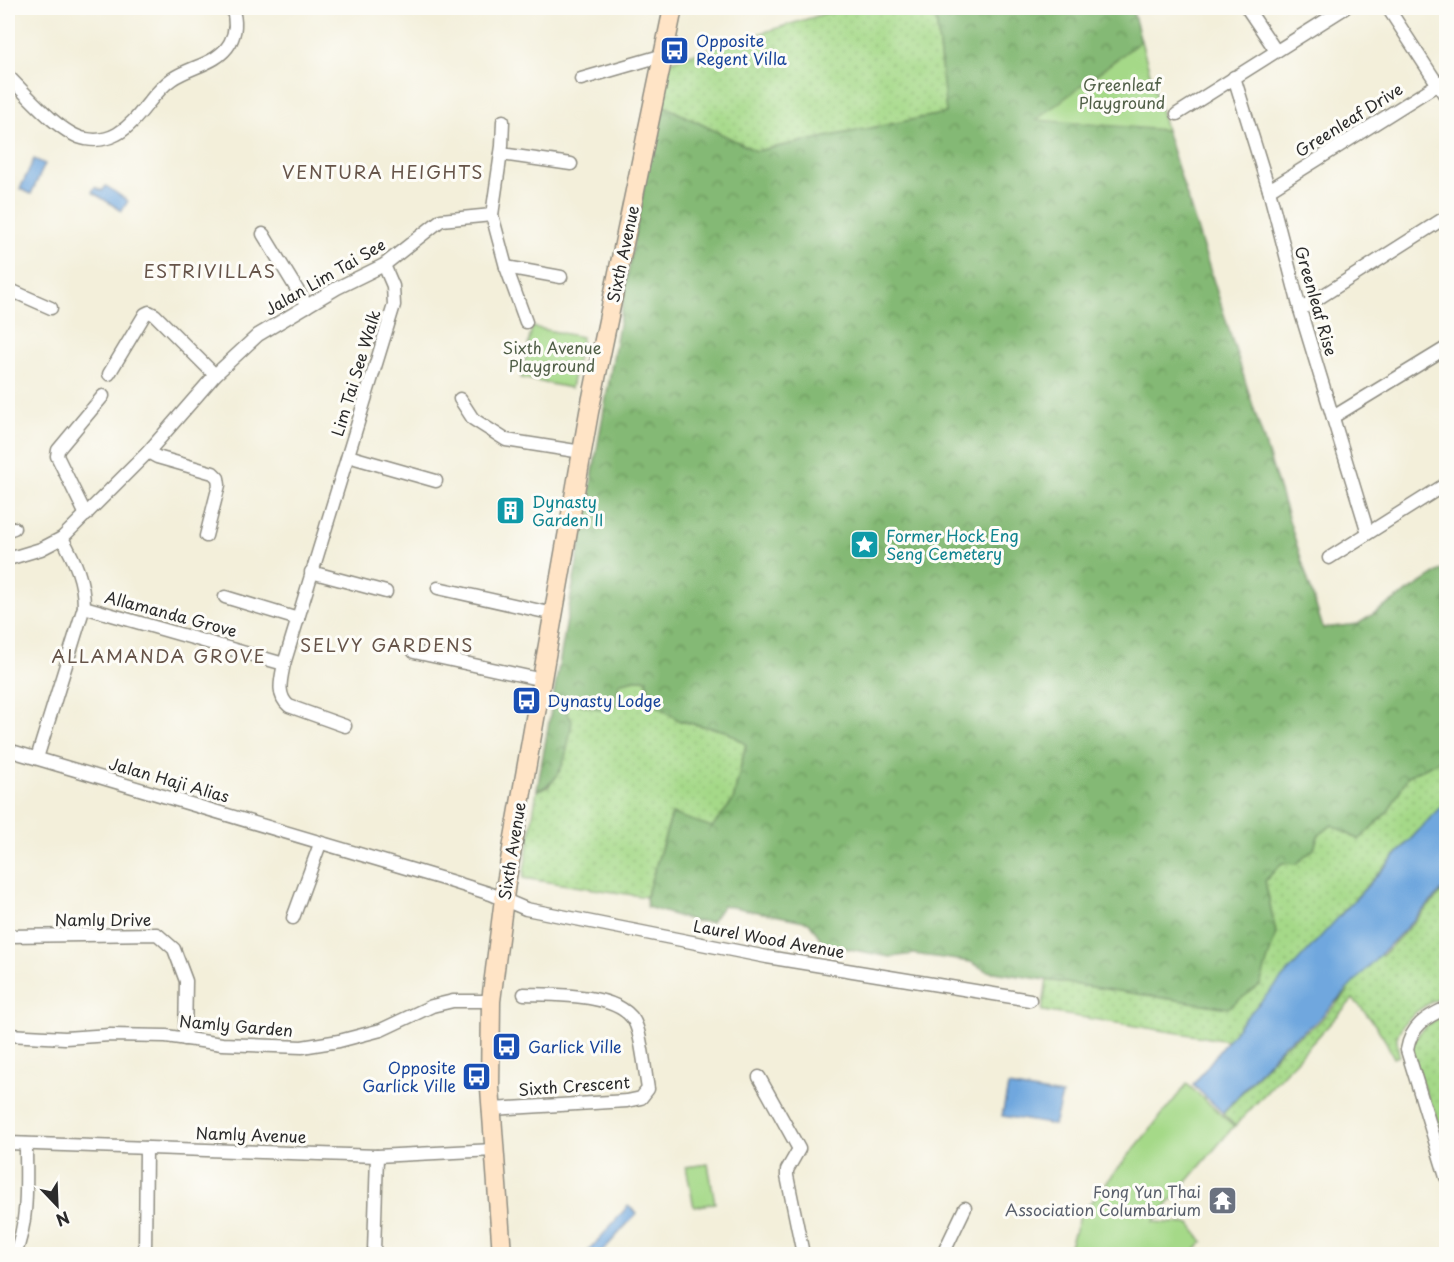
<svg xmlns="http://www.w3.org/2000/svg" width="1454" height="1262" viewBox="0 0 1454 1262" font-family="'Playpen Sans',sans-serif">
	<style>
		.grass { fill: url(#grass-dots); stroke: #68825a; stroke-width: 1.5 }
		.forest { fill: url(#forest-crowns); stroke: #587250; stroke-width: 1.5 }
		.park { fill: #a5d988; stroke: #68825a; stroke-width: 1.5 }
		.water { fill: #70a7de; stroke: #4e6984; stroke-width: 1.5 }
		.lines { fill: none; stroke-linecap: round; stroke-linejoin: round }
		.minor-casing { stroke: #8f8d82; stroke-width: 15 }
		.secondary-casing { stroke: #8f8d82; stroke-width: 21 }
		.minor { stroke: #fff; stroke-width: 12 }
		.secondary { stroke: #ffe4c6; stroke-width: 18 }
		.labels { text-anchor: middle; stroke-width: 6; stroke-linejoin: round; paint-order: stroke }
		.transit-label { font-size: 16px; fill: #164399; stroke: #fdfcf7; text-anchor: start }
		.park-label { font-size: 16px; fill: #505f47; stroke: #fdfcf7 }
		.street-label { font-size: 16px; fill: #2b2b2b; stroke: #fdfcf7 }
		.culture-label { font-size: 16px; fill: #0d838f; stroke: #fdfcf7; text-anchor: start }
		.worship-label { font-size: 16px; fill: #5b616d; stroke: #fdfcf7; text-anchor: end }
		.neighbourhood-label { font-size: 18px; letter-spacing: 1.5px; fill: #665449; stroke: #fdfcf7 }
	</style>
	<defs>
		<pattern id="grass-dots" width="8" height="8" patternUnits="userSpaceOnUse" patternTransform="scale(1.5)"><rect width="8" height="8" fill="#a5d988"/><path d="M2 2h.1M6 6h.1" fill="none" stroke="#8eba76" stroke-width="1.8" stroke-linecap="round"/></pattern>
		<pattern id="forest-crowns" width="20" height="18" patternUnits="userSpaceOnUse" patternTransform="scale(1.5)"><rect width="20" height="18" fill="#84b974"/><path d="M2 6a3 3 0 1 1 6 0M12 15a3 3 0 1 1 6 0" fill="none" stroke="#6c975f"/></pattern>
	</defs>
	<rect width="100%" height="100%" fill="#fdfcf7"/>
	<filter id="ink" filterUnits="userSpaceOnUse"><feTurbulence type="fractalNoise" baseFrequency=".0167" numOctaves="2"/><feDisplacementMap in="SourceGraphic" scale="12" xChannelSelector="R" yChannelSelector="G"/><feConvolveMatrix kernelMatrix="1 2 1 2 8 2 1 2 1" color-interpolation-filters="sRGB"/></filter>
	<filter id="wash" filterUnits="userSpaceOnUse"><feTurbulence type="fractalNoise" baseFrequency=".008" numOctaves="4" result="noise"/><feDisplacementMap in="SourceGraphic" scale="24" xChannelSelector="R" yChannelSelector="G"/><feGaussianBlur stdDeviation="1.35" result="paint"/><feColorMatrix in="noise" values="0 0 0 0 0 0 0 0 0 0 0 0 0 0 0 0 0 1.4 0 .05"/><feComposite in="paint" operator="in"/></filter>
	<g filter="url(#wash)">
		<rect width="100%" height="100%" fill="#f3efda"/>
		<g class="grass">
			<path d="M843,8H935L947,113L756,151L658,103L667,62Z"/>
			<path d="M634,679H647L649,700L680,721L726,731L746,743L733,801L712,828L672,814L646,897L523,878L537,790L548,787L556,777L569,702L617,704L619,683Z"/>
			<path d="M1446,757V801L1338,917L1382,956L1446,888V995C1428,1003 1403,1016 1397,1037C1396,1042 1399,1051 1399,1056L1394,1058C1384,1035 1371,1017 1353,999L1235,1126L1223,1114L1284,1046L1317,1024L1349,991L1320,1015L1282,981L1240,1024L1228,1041L1042,1011L1047,980L1228,1007L1276,934L1265,881L1282,863L1332,825L1389,810L1408,776Z"/>
			<path d="M1446,1014V1140C1439,1123 1408,1059 1413,1044C1419,1028 1432,1021 1446,1014Z"/>
		</g>
		<path class="forest" d="M935,8H1132L1141,41L1037,120L1166,130L1323,628L1358,624L1446,567V757L1408,776L1389,810L1359,840L1332,825L1318,836L1314,849L1296,864L1282,863L1265,881L1276,933L1260,985L1228,1008L987,971L971,962L914,954L890,957L824,944L809,922L723,905L711,922L694,921L647,907L646,897L672,814L712,827L733,801L746,744L726,731L680,721L649,700L647,679H634L619,683L617,704L604,710L569,702L567,713L572,721C568,746 565,783 537,790L658,103L756,151L946,113Z"/>
		<g class="park">
			<path d="M1141,41L1166,130L1036,120Z"/>
			<path d="M532,327L582,337L571,388L521,378Z"/>
			<path d="M1187,1084L1234,1126L1153,1222L1190,1224L1203,1242L1191,1254H1072L1068,1251L1080,1215Z"/>
			<path d="M708,1164L715,1203L694,1207L686,1167Z"/>
		</g>
		<g class="water">
			<path d="M34,159L45,164L31,194L20,189Z"/>
			<path d="M106,186L128,201L122,211L92,192L95,187L102,191Z"/>
			<path d="M1446,801V886L1316,1022L1283,1045L1223,1113L1193,1085L1240,1024Z"/>
			<path d="M1008,1086L1062,1095L1054,1125L1002,1116Z"/>
			<path d="M628,1206L637,1213L600,1254H586Z"/>
		</g>
	</g>
	<g filter="url(#ink)">
		<g class="lines">
			<defs>
				<g id="minor">
					<path d="M1247,8L1276,51"/>
					<path d="M1388,8L1446,97"/>
					<path d="M8,76C26,94 61,135 86,139C96,141 108,139 117,134C140,121 151,93 172,79C191,66 218,64 230,43C236,32 236,19 232,8"/>
					<path d="M1234,77L1269,190L1301,313L1368,533"/>
					<path d="M581,79L664,55"/>
					<path d="M1177,114L1345,8"/>
					<path d="M503,121L502,146L492,215L506,267L526,322"/>
					<path d="M501,154L571,164"/>
					<path d="M1269,190L1446,79"/>
					<path d="M263,234L307,306"/>
					<path d="M506,267L561,277"/>
					<path d="M8,289L51,308"/>
					<path d="M1300,310L1446,217"/>
					<path d="M109,374L145,314L149,312L155,315L215,375"/>
					<path d="M460,399L473,419L506,440L582,452"/>
					<path d="M1333,417L1446,348"/>
					<path d="M148,452L157,457L213,473L218,478L219,485L206,536"/>
					<path d="M348,456L436,481"/>
					<path d="M86,515L57,456L58,450L103,396"/>
					<path d="M8,530L14,528"/>
					<path d="M1329,558L1446,484"/>
					<path d="M8,559L41,549L62,538L148,452L215,375L258,335L337,288L384,265L441,220L492,215"/>
					<path d="M311,572L386,592"/>
					<path d="M438,588L554,614"/>
					<path d="M225,597L298,619"/>
					<path d="M84,607L284,664"/>
					<path d="M414,652L543,680"/>
					<path d="M345,726L289,706C276,695 281,679 284,664L394,305L393,286L384,265"/>
					<path d="M8,750L450,881L491,894L526,909L767,957L1030,1000"/>
					<path d="M37,758L84,607C84,580 75,561 62,538"/>
					<path d="M293,918L320,844"/>
					<path d="M8,936L157,934L174,949L186,981L185,1039"/>
					<path d="M1446,1008C1426,1017 1411,1026 1407,1050L1446,1177"/>
					<path d="M8,1035L65,1038L110,1035L166,1036L222,1044L302,1047L339,1041L381,1030L432,1006L453,1001H491"/>
					<path d="M759,1077L799,1149L787,1170V1176L803,1254"/>
					<path d="M491,1109L627,1101L641,1098L648,1089C645,1072 642,1039 636,1025C624,992 553,995 524,994"/>
					<path d="M8,1143L377,1156L494,1150"/>
					<path d="M15,1254C29,1220 26,1182 26,1144"/>
					<path d="M145,1254L146,1148"/>
					<path d="M372,1254L374,1251L377,1156"/>
					<path d="M943,1254L965,1208"/>
				</g>
				<path id="secondary" d="M502,1254L490,1088L491,1001L506,883L589,412L673,8"/>
			</defs>
			<use href="#minor" class="minor-casing"/>
			<use href="#secondary" class="secondary-casing"/>
			<use href="#minor" class="minor"/>
			<use href="#secondary" class="secondary"/>
		</g>
	</g>
	<defs>
		<symbol id="bus-square" viewBox="-11 -11 22 22"><rect x="-9" y="-9" width="18" height="18" rx="4" fill="#1a4fb4" stroke="#fdfcf7"/><path d="M-5-6H5V4H4V6H2V4H-2V6H-4V4H-5ZM-3.5-4V0h7V-4ZM-3.5 1.2v1.5H-2V1.2ZM2 1.2v1.5H3.5V1.2Z" fill="#fff"/></symbol>
		<symbol id="building-square" viewBox="-11 -11 22 22"><rect x="-9" y="-9" width="18" height="18" rx="4" fill="#0f9aa8" stroke="#fdfcf7"/><path d="M-4-6H4V6H1V3H-1V6H-4ZM-2.5-4.3h1.7v1.8h-1.7ZM.8-4.3h1.7v1.8H.8ZM-2.5-1h1.7V.8h-1.7ZM.8-1h1.7V.8H.8Z" fill="#fff"/></symbol>
		<symbol id="sight-square" viewBox="-11 -11 22 22"><rect x="-9" y="-9" width="18" height="18" rx="4" fill="#0f9aa8" stroke="#fdfcf7"/><path d="M0-6L1.8-2.2L6-1.7L2.9 1.2L3.7 5.4L0 3.3L-3.7 5.4L-2.9 1.2L-6-1.7L-1.8-2.2Z" fill="#fff"/></symbol>
		<symbol id="temple-square" viewBox="-11 -11 22 22"><rect x="-9" y="-9" width="18" height="18" rx="4" fill="#6b7280" stroke="#fdfcf7"/><path d="M0-6L5-2H3V0L6.5 2.5H4V6H1.5V3h-3V6H-4V2.5H-6.5L-3 0V-2H-5Z" fill="#fff"/></symbol>
	</defs>
	<g fill-rule="evenodd">
		<use href="#bus-square" x="658" y="34" width="33" height="33"/>
		<use href="#building-square" x="494" y="494" width="33" height="33"/>
		<use href="#sight-square" x="848" y="528" width="33" height="33"/>
		<use href="#bus-square" x="510" y="684" width="33" height="33"/>
		<use href="#bus-square" x="490" y="1030" width="33" height="33"/>
		<use href="#bus-square" x="460" y="1060" width="33" height="33"/>
		<use href="#temple-square" x="1206" y="1184" width="33" height="33"/>
	</g>
	<g class="labels">
		<g class="transit-label">
			<text x="696" y="47">Opposite<tspan x="696" dy="18">Regent Villa</tspan></text>
			<text x="547" y="707">Dynasty Lodge</text>
			<text x="528" y="1053">Garlick Ville</text>
			<text x="456" y="1074" text-anchor="end">Opposite<tspan x="456" dy="18">Garlick Ville</tspan></text>
		</g>
		<g class="park-label">
			<text x="1122" y="91">Greenleaf<tspan x="1122" dy="18">Playground</tspan></text>
			<text x="552" y="354">Sixth Avenue<tspan x="552" dy="18">Playground</tspan></text>
		</g>
		<g class="street-label">
			<text transform="translate(1349 120) rotate(-32)" y="6">Greenleaf Drive</text>
			<text transform="translate(623 254) rotate(-78)" y="6">Sixth Avenue</text>
			<text transform="translate(325 277) rotate(-30)" y="6">Jalan Lim Tai See</text>
			<text transform="translate(1316 301) rotate(74)" y="6">Greenleaf Rise</text>
			<text transform="translate(356 373) rotate(-73)" y="6">Lim Tai See Walk</text>
			<text transform="translate(171 614) rotate(15)" y="6">Allamanda Grove</text>
			<text transform="translate(169 780) rotate(16)" y="6">Jalan Haji Alias</text>
			<text transform="translate(512 851) rotate(-81)" y="6">Sixth Avenue</text>
			<text x="103" y="926">Namly Drive</text>
			<text transform="translate(769 939) rotate(10)" y="6">Laurel Wood Avenue</text>
			<text transform="translate(236 1026) rotate(5)" y="6">Namly Garden</text>
			<text transform="translate(574 1086) rotate(-4)" y="6">Sixth Crescent</text>
			<text transform="translate(251 1135) rotate(2)" y="6">Namly Avenue</text>
		</g>
		<g class="culture-label">
			<text x="532" y="508">Dynasty<tspan x="532" dy="18">Garden II</tspan></text>
			<text x="886" y="542">Former Hock Eng<tspan x="886" dy="18">Seng Cemetery</tspan></text>
		</g>
		<g class="worship-label">
			<text x="1201" y="1198">Fong Yun Thai<tspan x="1201" dy="18">Association Columbarium</tspan></text>
		</g>
		<g class="neighbourhood-label">
			<text x="383" y="179">VENTURA HEIGHTS</text>
			<text x="210" y="278">ESTRIVILLAS</text>
			<text x="387" y="652">SELVY GARDENS</text>
			<text x="159" y="663">ALLAMANDA GROVE</text>
		</g>
	</g>
	<rect width="1454" height="1262" fill="none" stroke="#fdfcf7" stroke-width="30"/>
	<g transform="translate(57 1205) rotate(157)" stroke="#fdfcf7" stroke-width="4.5" paint-order="stroke">
	<path d="M0-4.5L10 22L0 15L-10 22Z" fill="#2b2b2b"/>
	<text y="-9" font-size="16" font-weight="bold" text-anchor="middle" fill="#2b2b2b">N</text>
	</g>
</svg>
